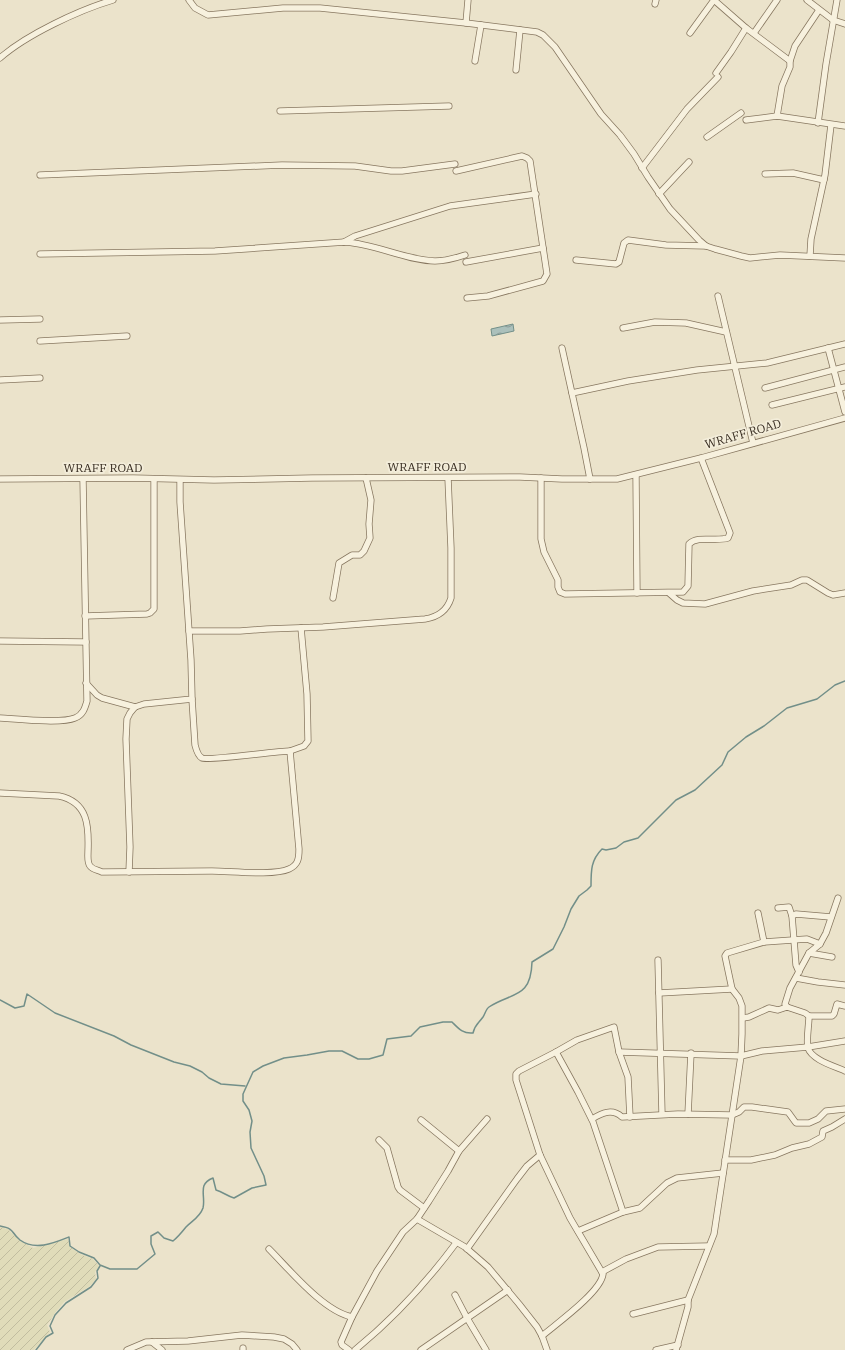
<svg xmlns="http://www.w3.org/2000/svg" width="845" height="1350" viewBox="0 0 845 1350" font-family="'IBM Plex Serif',serif">
	<style>
		.farmland { fill: url(#farmland-furrows) }
		.water { fill: url(#water-waves); stroke: #728f89 }
		.lines { fill: none; stroke-linecap: round; stroke-linejoin: round }
		.stream { stroke: #728f89; stroke-width: 1.5 }
		.street-casing { stroke: #877760; stroke-width: 7 }
		.street { stroke: #f7f1de; stroke-width: 5.5 }
		.labels { text-anchor: middle; stroke-width: 3.5; stroke-linejoin: round; paint-order: stroke }
		.street-label { font-size: 12px; fill: #392e22; stroke: #f3edda }
	</style>
	<defs>
		<pattern id="farmland-furrows" width="10" height="10" patternUnits="userSpaceOnUse"><rect width="10" height="10" fill="#e0dcb9"/><path d="M-1 1l2-2M0 10L10 0M9 11l2-2" fill="none" stroke="#c1bd9f"/></pattern>
		<pattern id="water-waves" width="16" height="10" patternUnits="userSpaceOnUse"><rect width="16" height="10" fill="#abc0bb"/><path d="M0 5q4-4 8 0t8 0" fill="none" stroke="#8c9c98"/></pattern>
	</defs>
	<rect width="100%" height="100%" fill="#ebe3cb"/>
	<path class="farmland" d="M0,1227L8,1229L19,1240L33,1248L68,1239L70,1247L80,1254L93,1259L99,1266L95,1272L96,1279L90,1286L64,1302L55,1313L47,1325L50,1332L34,1350H0Z"/>
	<path class="water" d="M513,324L514,331L492,336L491,329Z"/>
	<g class="lines">
		<g class="stream">
			<path d="M0,1000L15,1008L24,1006L27,994L55,1013L114,1036L131,1045L174,1062L190,1066L202,1072L209,1078L221,1084L245,1086"/>
			<path d="M0,1226C16,1229 10,1232 20,1240C35,1251 54,1243 69,1237L70,1246L79,1252L94,1258L100,1265L110,1269H137L155,1254L151,1244V1236L158,1232L164,1238L173,1241C178,1237 182,1232 186,1227C192,1221 200,1217 203,1208C206,1196 197,1184 213,1178L216,1190C223,1192 227,1196 234,1198L252,1188L266,1185L264,1176L251,1148L250,1132L252,1121L249,1110L243,1101V1094L253,1072L263,1066L284,1058L307,1055L329,1051H342L358,1059H369L383,1055L387,1039L411,1036L420,1027L443,1022H452C459,1029 463,1034 473,1033C475,1024 478,1024 483,1017C485,1014 486,1009 489,1007C512,992 531,999 532,962L553,949L564,927L571,909L579,896L587,890L591,886C591,870 591,860 602,849L606,850L616,848L624,842L638,838L676,800L695,790L722,765L728,752L746,737L764,726L787,708L817,699L835,685L845,681"/>
			<path d="M36,1350L46,1337L53,1333L50,1326L55,1315L66,1303L91,1287L98,1278L97,1271L100,1266"/>
		</g>
		<defs>
			<g id="street">
				<path d="M189,0L195,8L208,15L283,8H320L466,23L537,32L543,35L555,47L601,114L620,135L634,154L648,177L670,209L699,240L706,246L715,249L741,256L750,258L780,255L845,258"/>
				<path d="M714,0L746,28L790,61V67L782,86L777,116"/>
				<path d="M807,0L833,20L845,24"/>
				<path d="M655,4L656,0"/>
				<path d="M466,23L468,0"/>
				<path d="M690,33L714,0"/>
				<path d="M754,33L777,0"/>
				<path d="M0,58C26,35 79,10 113,0"/>
				<path d="M475,61L481,25"/>
				<path d="M790,61L795,46L819,10"/>
				<path d="M516,70L520,30"/>
				<path d="M716,73L731,52L746,28"/>
				<path d="M280,111L449,106"/>
				<path d="M746,120L777,116L845,126"/>
				<path d="M818,123L826,64L837,0"/>
				<path d="M707,137L741,113"/>
				<path d="M642,168L687,109L718,77"/>
				<path d="M456,171L522,156L527,158L530,161L547,274L543,281L488,296L467,298"/>
				<path d="M765,174L793,173L824,180"/>
				<path d="M40,175L282,165L355,166L391,171H402L455,164"/>
				<path d="M659,194L689,162"/>
				<path d="M344,242L355,236L450,206L536,194"/>
				<path d="M40,254L215,251L345,242C376,244 404,260 435,261C445,261 456,258 465,255"/>
				<path d="M810,256L811,239L825,175L831,125"/>
				<path d="M576,260L616,264L619,262L624,243L628,240L666,245L706,246"/>
				<path d="M466,262L543,248"/>
				<path d="M718,296L753,443"/>
				<path d="M0,320L40,319"/>
				<path d="M623,328L655,322L686,323L726,332"/>
				<path d="M40,341L127,336"/>
				<path d="M562,348L584,448L590,479"/>
				<path d="M828,348L845,412"/>
				<path d="M0,380L40,378"/>
				<path d="M765,388L845,367"/>
				<path d="M572,393L628,381L697,370L767,363L845,344"/>
				<path d="M772,405L845,387"/>
				<path d="M636,475L637,593"/>
				<path d="M541,478V539L544,552L558,580V587L560,592L565,594L683,592L688,586L689,544C698,535 715,542 728,538L730,533L701,458"/>
				<path d="M0,479L133,478L214,480L312,478L520,477L562,479H617L701,458L845,418"/>
				<path d="M669,593L677,600L683,603L705,604L753,591L791,585L802,580H807L828,593L833,595L845,593"/>
				<path d="M333,598L339,563L352,555H360L364,551L370,538L369,524L371,500L366,478"/>
				<path d="M85,616L147,614L150,613L154,609V479"/>
				<path d="M189,631H240L267,629L323,627L425,619C438,617 447,611 451,598V548L448,478"/>
				<path d="M0,641L86,642"/>
				<path d="M86,683L97,695L102,698L135,707"/>
				<path d="M0,718C17,719 61,724 75,718C83,715 85,708 87,701L83,479"/>
				<path d="M290,751L304,746L308,741L307,694L301,628"/>
				<path d="M0,793L59,796C88,802 89,826 88,851C88,856 87,862 90,866C93,870 98,870 102,872C139,872 175,871 212,871C231,871 273,876 289,869C298,865 299,859 299,849L290,751C277,751 207,761 202,758C198,756 196,749 195,745L192,699"/>
				<path d="M129,872L130,847L126,739L127,719L130,713L135,707L144,704L192,699L191,660L180,502V480"/>
				<path d="M778,908L789,907L792,916"/>
				<path d="M758,913L764,942"/>
				<path d="M809,953L832,957"/>
				<path d="M658,960L662,1114"/>
				<path d="M799,972L796,965L792,916L796,914L831,917"/>
				<path d="M796,978L818,982L845,985"/>
				<path d="M659,993L732,989"/>
				<path d="M787,1007L785,1004L790,988L809,953L820,944L826,933L838,898"/>
				<path d="M809,1016H832L834,1014L837,1004L845,1006"/>
				<path d="M743,1018L749,1017L769,1008L778,1010L787,1007L805,1013L809,1016C809,1025 806,1040 808,1048C812,1060 834,1066 845,1071"/>
				<path d="M556,1052L578,1092L593,1122L623,1212"/>
				<path d="M619,1052L741,1056L762,1051L808,1047L845,1041"/>
				<path d="M688,1114L691,1053"/>
				<path d="M592,1119C602,1113 612,1108 622,1117L678,1114L732,1115L739,1112L744,1107H752L788,1112L796,1123H809L818,1119L826,1111L845,1109"/>
				<path d="M421,1120L459,1151"/>
				<path d="M379,1140L387,1148L398,1187L400,1190L424,1208"/>
				<path d="M725,1160H751L775,1155L792,1148L809,1144L822,1137L823,1131L832,1127L845,1119"/>
				<path d="M417,1219L465,1247L488,1267L519,1304L537,1327L542,1336L547,1350"/>
				<path d="M578,1231L623,1212L640,1208L667,1183L677,1178L723,1173"/>
				<path d="M269,1249C290,1270 323,1311 352,1317"/>
				<path d="M467,1249L517,1179L527,1166L540,1155"/>
				<path d="M602,1272L626,1259L658,1247L708,1246"/>
				<path d="M455,1295L467,1318L486,1350"/>
				<path d="M633,1314L688,1300"/>
				<path d="M542,1336C556,1324 601,1292 603,1274L570,1218L540,1155L516,1080V1074L519,1071L556,1052L577,1040L614,1027L619,1052L628,1077L630,1117"/>
				<path d="M152,1342L162,1350"/>
				<path d="M127,1350L146,1342L188,1341L242,1335L274,1337L284,1339L292,1344L297,1350"/>
				<path d="M243,1350V1348"/>
				<path d="M349,1350L342,1345L341,1342L352,1317L377,1271L403,1232L417,1219L429,1201L448,1171L459,1151L487,1119"/>
				<path d="M355,1350C393,1319 427,1282 456,1243"/>
				<path d="M421,1350L508,1290"/>
				<path d="M656,1350L678,1345"/>
				<path d="M676,1350L688,1307V1300L714,1234L741,1056L742,1034V1006L739,998L732,989L725,956L727,953L764,942L807,939L820,944"/>
			</g>
		</defs>
		<use href="#street" class="street-casing"/>
		<use href="#street" class="street"/>
	</g>
	<g class="labels">
		<g class="street-label">
			<text transform="translate(743 434) rotate(-16)" y="4">WRAFF ROAD</text>
			<text x="427" y="471">WRAFF ROAD</text>
			<text x="103" y="472">WRAFF ROAD</text>
		</g>
	</g>
</svg>
